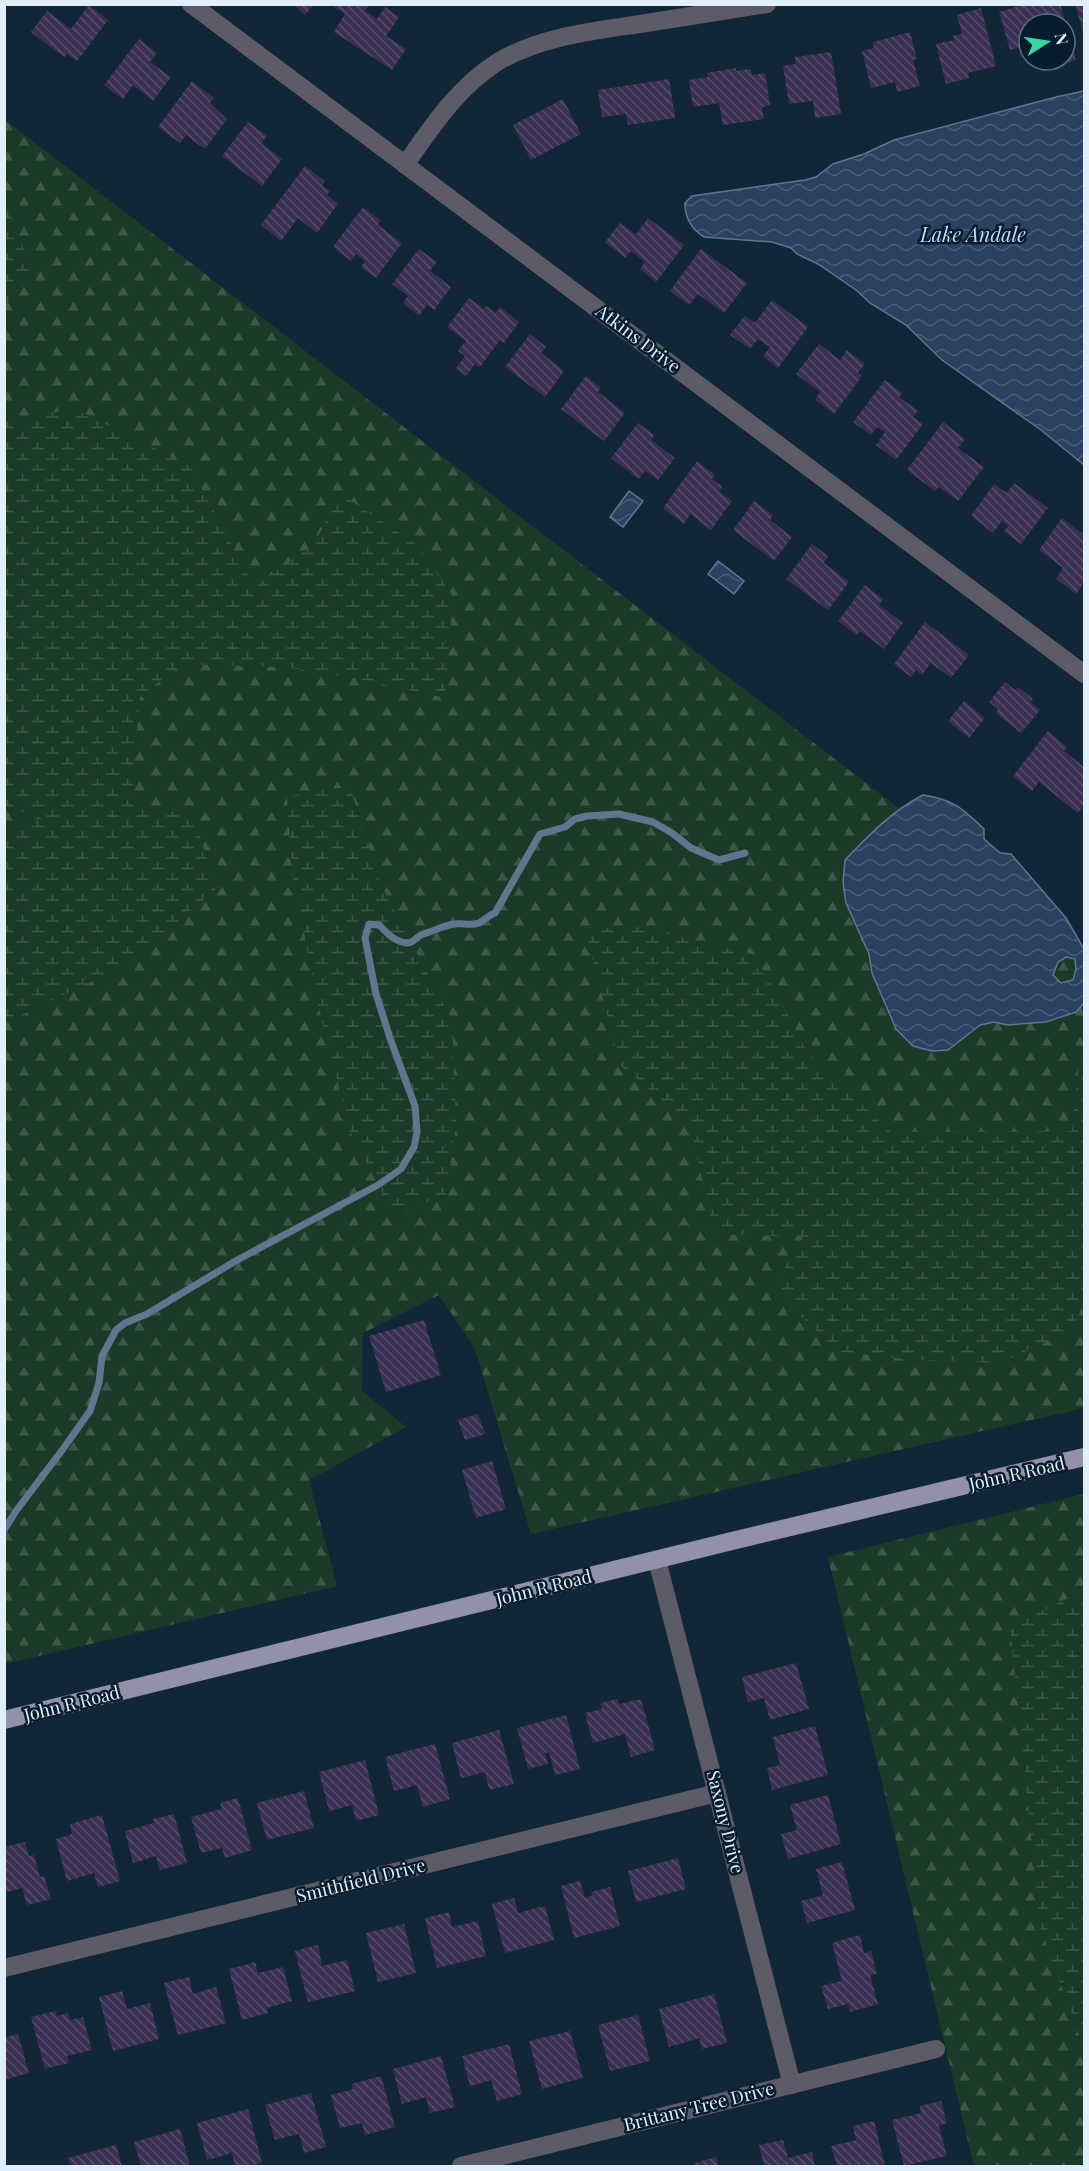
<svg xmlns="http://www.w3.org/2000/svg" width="1089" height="2171" viewBox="0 0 1089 2171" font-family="'Playfair Display',serif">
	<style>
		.forest { fill: url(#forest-firs) }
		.wetland { fill: url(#wetland-marsh) }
		.water { fill: url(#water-waves); stroke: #62758f; stroke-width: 1.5; fill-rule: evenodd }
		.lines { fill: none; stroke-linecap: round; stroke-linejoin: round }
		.stream { stroke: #62758f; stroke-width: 7 }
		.building { fill: url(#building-back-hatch) }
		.minor { stroke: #5c5b67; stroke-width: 18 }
		.major { stroke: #9391a9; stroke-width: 18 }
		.labels { text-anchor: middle; stroke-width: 5; stroke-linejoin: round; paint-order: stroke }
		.street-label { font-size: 18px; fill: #e1effa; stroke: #071d2d }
		.water-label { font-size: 20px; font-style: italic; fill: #c1d9fc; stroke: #071d2d }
	</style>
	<defs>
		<pattern id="forest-firs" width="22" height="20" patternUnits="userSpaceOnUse" patternTransform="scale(1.5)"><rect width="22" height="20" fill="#1b3b28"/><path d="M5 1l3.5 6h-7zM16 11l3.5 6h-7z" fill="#3c5848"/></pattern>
		<pattern id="wetland-marsh" width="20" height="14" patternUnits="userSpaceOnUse" patternTransform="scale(1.5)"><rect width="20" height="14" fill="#1b3b28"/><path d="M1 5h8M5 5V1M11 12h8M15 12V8" fill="none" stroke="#3c5848"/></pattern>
		<pattern id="water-waves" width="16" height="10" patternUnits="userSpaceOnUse" patternTransform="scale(1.5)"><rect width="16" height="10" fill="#2b4161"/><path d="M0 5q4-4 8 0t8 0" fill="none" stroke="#495d79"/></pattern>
		<pattern id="building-back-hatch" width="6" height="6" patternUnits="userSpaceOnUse" patternTransform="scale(1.5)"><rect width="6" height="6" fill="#3b3054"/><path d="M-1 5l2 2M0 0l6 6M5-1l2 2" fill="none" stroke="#574e6e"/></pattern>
	</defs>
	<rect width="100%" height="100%" fill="#112737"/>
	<g class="forest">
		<path d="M4,119L1084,951V1408L531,1534L475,1349L439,1295L363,1333L362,1391L406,1427L309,1480L337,1586L5,1664Z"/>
		<path d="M1084,1494V2166H974L828,1557Z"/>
	</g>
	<g class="wetland">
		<path d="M5,210L8,211L34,273L5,304Z"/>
		<path d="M73,408L190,466L254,587L313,545L341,494L415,543L453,596L445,698L358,679L285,667L180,664L140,697L131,803L193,816L217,888L129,964L5,1023V833L41,818L5,806V424Z"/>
		<path d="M350,787L380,883L452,1020L456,1125L446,1195L394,1215L350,1131L316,997L292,870L287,797L320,790Z"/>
		<path d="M640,927L755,955L808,1053L891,1132L1072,1131L1080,1054L1084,1063V1303L1072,1330L1001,1363L905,1359L839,1352L772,1289L803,1237L714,1234L690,1124L620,1065L585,929Z"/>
		<path d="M1084,1590V2048L1040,1927L1010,1627Z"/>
	</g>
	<g class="water">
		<path d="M1084,91V465L1041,430L942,360L906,325L870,303L856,290L818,264L797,254L791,248L772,242L704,237C691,229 685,218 685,203L692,196L805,180L816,177L833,164L864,154L894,140L1056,97Z"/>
		<path d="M629,491L643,501L623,527L610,517Z"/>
		<path d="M718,561L744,581L734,594L708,574Z"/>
		<path d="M923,795C953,799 963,809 984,829V839L1000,853L1011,854L1066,918L1084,949V1003L1076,1012L1046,1022L1008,1025L994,1022L980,1025L948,1050L932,1051L913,1046L896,1029L872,973L869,954L846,903L843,883L845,860C868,836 893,810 923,795ZM1066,957L1075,959L1076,969L1073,980L1061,983L1053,975L1058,962Z"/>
	</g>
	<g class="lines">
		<path class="stream" d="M4,1530L16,1511L63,1449L90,1411L99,1383L102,1356L116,1330L125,1323L147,1314L239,1259L378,1185L401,1169L414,1147L417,1132L415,1106L391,1041L376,994L365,938L369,924L379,925C387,933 395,942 407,943C414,943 417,936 423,934C434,931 444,925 455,924C463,923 471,926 479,923C485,920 489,915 495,913L540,834L565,827L575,819L587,816L619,814L653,822L672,833L691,848L719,860L745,853"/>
	</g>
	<g class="building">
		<path d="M293,4H314L305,15Z"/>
		<path d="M334,4H369L365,11L377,19L385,7L399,17L386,36L406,49L392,70L334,32L345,14L333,6Z"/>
		<path d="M1026,4H1060L1066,24H1029V45L1010,50L999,12Z"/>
		<path d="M1075,4H1084V31L1083,32Z"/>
		<path d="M89,5L108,20L77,61L67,54L64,57L31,32L47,11L71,29Z"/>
		<path d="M981,8L996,66L968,73L969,78L946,84L936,44L954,40L953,36L962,34L957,15Z"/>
		<path d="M1065,24L1076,60L1049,67L1046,60H1065Z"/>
		<path d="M910,32L917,59L913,60L920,86L897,92L895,82L871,88L862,51L874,48L873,42Z"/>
		<path d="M139,39L157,53L150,62L171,77L153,101L133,85L123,99L104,85Z"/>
		<path d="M831,52L841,114L815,118L813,101L789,104L783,66L796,64L795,57Z"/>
		<path d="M736,68V71L751,69L752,75L765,73L770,105L762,107L764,119L723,125L719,103L693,107L689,80L708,77L707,73Z"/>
		<path d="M669,79L675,118L628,125L626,114L602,117L598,90Z"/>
		<path d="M192,81L214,98L210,103L227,119L205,149L186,135L180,143L158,127Z"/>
		<path d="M563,99L581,134L531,160L513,125Z"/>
		<path d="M248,122L267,136L261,143L282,159L262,186L222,156Z"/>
		<path d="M305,166L325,181L322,186L330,191L327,195L338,204L317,233L298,218L281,241L261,225Z"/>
		<path d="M363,207L381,221L378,225L402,243L376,278L361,267L365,261L356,254L351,261L333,247Z"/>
		<path d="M648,218L684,245L656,282L640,269L645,262L631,251L625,258L605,242L620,223L636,235Z"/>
		<path d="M419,249L437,262L430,271L451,287L434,310L427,305L419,316L403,303L408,296L392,284Z"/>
		<path d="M701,249L747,283L724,313L698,294L689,305L670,291Z"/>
		<path d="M469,298L484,309L486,306L496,313L500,307L519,322L504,343L500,340L480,367L475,364L466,376L456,368L465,356L458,351L466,341L447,327Z"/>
		<path d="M772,300L808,327L778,368L763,356L770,347L758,339L750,349L730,335L745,316L755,323Z"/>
		<path d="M530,334L546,347L541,353L564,371L545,397L505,367Z"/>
		<path d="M819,344L840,360L847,350L865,364L858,373L862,376L834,414L815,400L820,392L796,374Z"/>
		<path d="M586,376L601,388L598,392L625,413L604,441L561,409Z"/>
		<path d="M885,380L902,393L899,397L918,411L913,417L923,424L896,460L876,445L885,432L877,427L871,435L853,422Z"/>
		<path d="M943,422L965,439L958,448L984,467L958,501L939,487L935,491L907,470Z"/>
		<path d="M638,423L654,435L651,440L675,458L658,480L645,471L639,479L611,458Z"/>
		<path d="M697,461L715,475L712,479L722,487L719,491L732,501L711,530L690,514L684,524L663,508Z"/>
		<path d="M1014,483L1048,508L1021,544L1004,531L1008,526L1002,521L993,533L971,516L994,484L1007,493Z"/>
		<path d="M754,501L773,515L770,520L792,537L774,561L733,530Z"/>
		<path d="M1062,518L1084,535V582L1076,594L1056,579L1063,568L1039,550Z"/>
		<path d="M812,544L828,556L824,563L849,582L828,610L786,579Z"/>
		<path d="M865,585L883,599L879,605L903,623L884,649L860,631L857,635L838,621Z"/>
		<path d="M925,622L969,655L951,678L931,663L922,675L916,670L911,677L894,664Z"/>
		<path d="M1005,682L1015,690L1018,687L1033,699L1030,702L1040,710L1021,733L996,713L998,709L989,702Z"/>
		<path d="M964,701L985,718L969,738L948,721Z"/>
		<path d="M1048,731L1067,747L1064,751L1084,767V805L1078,813L1039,782L1032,791L1013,776Z"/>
		<path d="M424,1320L441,1375L386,1392L369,1336Z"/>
		<path d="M478,1414L485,1434L465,1440L458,1420Z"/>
		<path d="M492,1461L506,1509L476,1518L462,1470Z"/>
		<path d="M796,1663L809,1709L770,1720L764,1698L748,1702L742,1677Z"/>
		<path d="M617,1699L619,1704L641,1699L655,1750L631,1757L625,1734L593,1743L585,1713L602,1709L601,1703Z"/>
		<path d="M566,1715L580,1769L555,1775L549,1752L545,1753L548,1764L528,1769L517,1728Z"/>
		<path d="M815,1726L828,1775L772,1790L767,1768L780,1765L773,1737Z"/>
		<path d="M499,1730L514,1784L489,1790L485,1772L461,1778L452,1743Z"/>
		<path d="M435,1744L450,1799L423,1807L417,1785L394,1791L385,1757Z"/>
		<path d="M365,1760L379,1815L356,1821L352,1805L329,1811L319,1772Z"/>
		<path d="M304,1791L314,1828L267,1840L257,1803Z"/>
		<path d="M828,1795L841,1844L788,1859L781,1834L797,1830L790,1805Z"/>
		<path d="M238,1798L252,1850L225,1858L222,1848L201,1853L191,1817L222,1809L220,1803Z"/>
		<path d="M174,1814L187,1863L160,1870L156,1856L133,1863L125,1831L154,1823L153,1819Z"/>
		<path d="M102,1815L120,1881L98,1887L94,1873L67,1881L56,1839L72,1834L70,1824Z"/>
		<path d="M25,1842L29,1856L34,1855L40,1877L44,1876L51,1899L27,1905L22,1888L4,1893V1847Z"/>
		<path d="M678,1858L686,1889L636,1902L628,1871Z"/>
		<path d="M842,1862L855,1910L807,1923L801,1901L823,1895L816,1869Z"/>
		<path d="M580,1881L585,1898L592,1896L591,1892L610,1887L620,1926L574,1938L561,1886Z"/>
		<path d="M514,1898L518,1913L545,1906L554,1940L505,1953L492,1904Z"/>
		<path d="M449,1912L452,1927L478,1921L486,1956L437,1968L425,1918Z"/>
		<path d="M404,1924L416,1973L378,1982L366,1933Z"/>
		<path d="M860,1935L864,1953L871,1951L877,1974L870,1975L878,2004L850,2012L848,2004L828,2009L821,1986L842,1981L832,1943Z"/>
		<path d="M318,1945L322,1966L347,1960L355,1991L308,2002L295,1951Z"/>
		<path d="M255,1962L258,1973L283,1967L292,2001L267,2008L268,2013L242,2020L229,1969Z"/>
		<path d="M189,1977L193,1994L216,1987L226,2023L178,2035L164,1983Z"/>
		<path d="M122,1991L127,2009L150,2003L159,2039L113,2051L99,1997Z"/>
		<path d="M714,1994L727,2043L702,2049L699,2038L669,2047L659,2009Z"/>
		<path d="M55,2011L57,2016L68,2013L70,2020L83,2017L92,2050L67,2056L69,2063L45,2069L31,2017Z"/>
		<path d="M638,2015L650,2061L610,2071L598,2025Z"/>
		<path d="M570,2031L583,2078L542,2089L529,2041Z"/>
		<path d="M18,2034L29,2073L4,2080V2038Z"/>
		<path d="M509,2044L522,2094L497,2101L491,2080L470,2086L462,2056Z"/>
		<path d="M441,2056L455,2107L430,2113L426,2097L402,2104L393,2069Z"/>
		<path d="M381,2076L395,2127L365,2135L362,2123L340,2128L331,2095L353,2089L351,2084Z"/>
		<path d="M311,2093L326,2147L304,2153L299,2134L275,2140L265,2105Z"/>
		<path d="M941,2101L947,2123L939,2126L947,2156L904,2166L892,2120L921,2113L920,2106Z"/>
		<path d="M248,2109L262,2163L249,2166H235L232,2153L207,2160L197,2123Z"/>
		<path d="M874,2121L885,2166H837L831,2146L856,2140L853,2126Z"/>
		<path d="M180,2129L190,2166H141L134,2142Z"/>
		<path d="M783,2140L788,2158L812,2152L815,2166H764L759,2145Z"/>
		<path d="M116,2145L122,2166H70L68,2158Z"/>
		<path d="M716,2157L719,2166H696L695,2163Z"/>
	</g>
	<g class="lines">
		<g class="minor">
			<path d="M191,4L1084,674"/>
			<path d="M405,165C431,128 457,88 496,63C538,37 592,31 640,24C682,17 725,11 767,4"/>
			<path d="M657,1560L792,2085"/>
			<path d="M4,1968L717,1793"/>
			<path d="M461,2166L936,2049"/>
		</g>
		<path class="major" d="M4,1720L736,1540L1084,1457"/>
	</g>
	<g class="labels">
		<g class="street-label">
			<text transform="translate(638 339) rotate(37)" y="6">Atkins Drive</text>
			<text transform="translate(1017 1474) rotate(-13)" y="6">John R Road</text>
			<text transform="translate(544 1588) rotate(-14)" y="6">John R Road</text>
			<text transform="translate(72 1704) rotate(-14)" y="6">John R Road</text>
			<text transform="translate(725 1822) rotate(76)" y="6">Saxony Drive</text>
			<text transform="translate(361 1881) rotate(-14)" y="6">Smithfield Drive</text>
			<text transform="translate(699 2107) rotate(-14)" y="6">Brittany Tree Drive</text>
		</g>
		<g class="water-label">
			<text x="973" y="242">Lake Andale</text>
		</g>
	</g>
	<rect width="1089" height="2171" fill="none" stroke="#e1effa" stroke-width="12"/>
	<g transform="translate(1047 42) rotate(78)"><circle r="28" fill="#071d2d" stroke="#5e717f" stroke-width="1.5"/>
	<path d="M0-4.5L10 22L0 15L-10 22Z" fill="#3bd4a4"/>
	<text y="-9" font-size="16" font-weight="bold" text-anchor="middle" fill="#e1effa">N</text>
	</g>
</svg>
